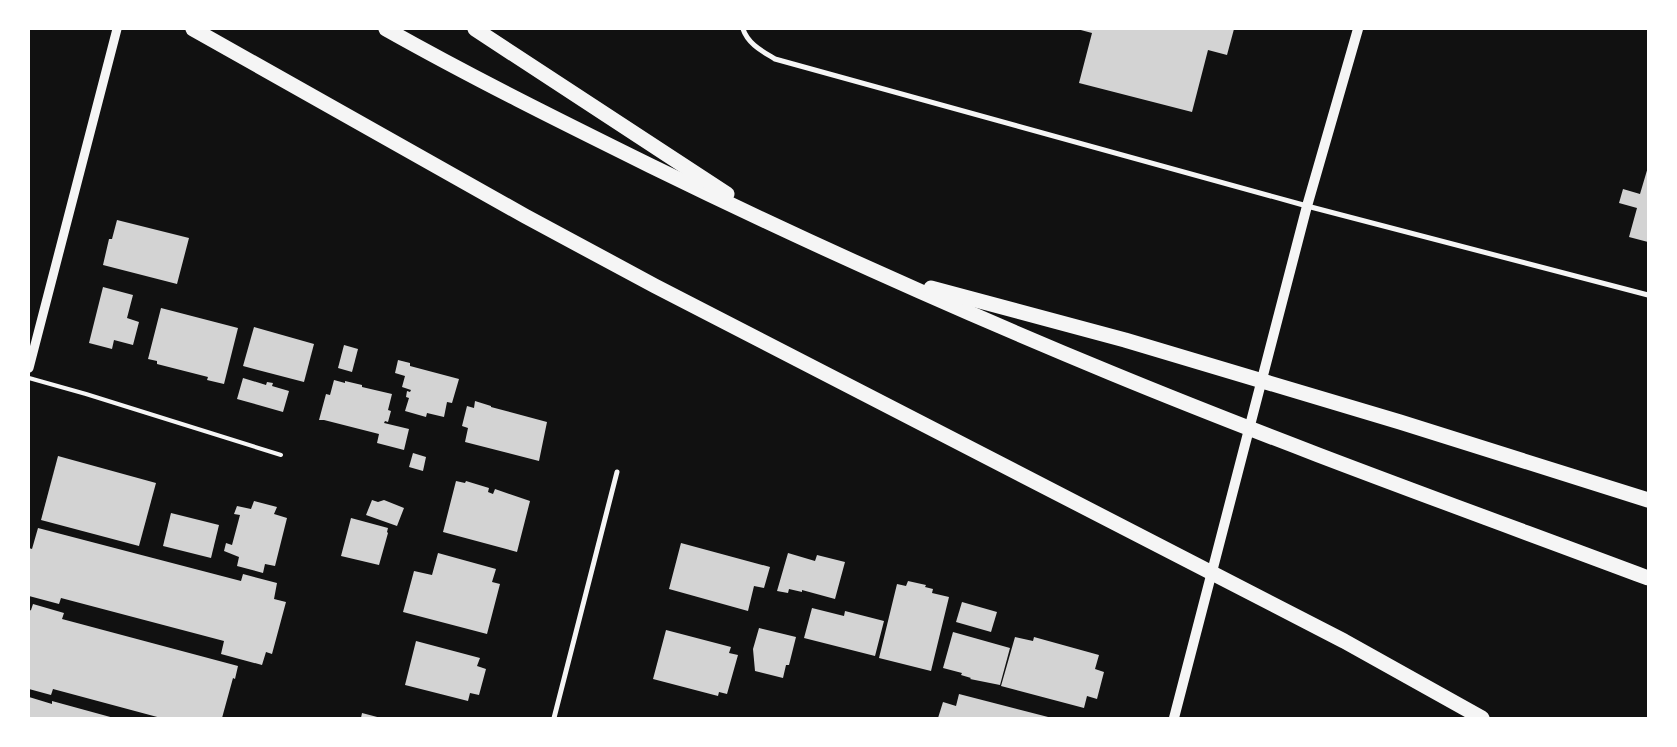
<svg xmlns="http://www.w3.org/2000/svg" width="1677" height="747" viewBox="0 0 1677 747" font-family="'DM Sans',sans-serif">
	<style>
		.building { fill: #d3d3d3 }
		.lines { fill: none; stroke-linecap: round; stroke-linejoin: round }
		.service { stroke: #f5f5f5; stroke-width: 4 }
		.minor { stroke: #f5f5f5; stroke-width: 5 }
		.tertiary { stroke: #f5f5f5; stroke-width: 9 }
		.secondary { stroke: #f5f5f5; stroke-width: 10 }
		.motorway { stroke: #f5f5f5; stroke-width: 15 }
	</style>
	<rect width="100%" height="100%" fill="#111"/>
	<g class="building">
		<path d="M1077,29H1234L1227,55L1208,50L1192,112L1079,83L1092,33Z"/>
		<path d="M1648,167V242L1629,237L1637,208L1619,203L1623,189L1640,194Z"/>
		<path d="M117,220L189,238L177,284L103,265L109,239H112Z"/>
		<path d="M103,287L133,295L127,318L139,322L133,345L114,340L112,349L89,343Z"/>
		<path d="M161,308L238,328L224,384L207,380L208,377L157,364V361L148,359Z"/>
		<path d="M254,327L314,344L304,382L243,366Z"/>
		<path d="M344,345L358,349L352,372L338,368Z"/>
		<path d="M398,360L410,363V366L459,379L452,403L447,402L444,417L427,413L426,417L405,411L409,398L406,397L407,391L410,392L411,390L402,387L405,376L395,373Z"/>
		<path d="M243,378L266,385L267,382L273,383L272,386L289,391L283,412L237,399Z"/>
		<path d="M334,380L345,383V381L362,385V387L392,394L388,410L391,411L388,422L385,421L384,423L409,429L404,450L377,443L379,434L324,420H319L326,394L330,395Z"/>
		<path d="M475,401L491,406V407L547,422L539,461L465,442L468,428L462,426L467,406L474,408Z"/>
		<path d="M413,453L426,457L423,471L409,467Z"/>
		<path d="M58,456L156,483L139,546L41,520Z"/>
		<path d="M456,481L465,483L466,481L489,488L488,492L493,494L495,489L530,501L517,552L443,532Z"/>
		<path d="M372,500L378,502L384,500L404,508L397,526L366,515Z"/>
		<path d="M254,501L277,507L274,514L287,518L275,566L265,564L263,573L237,566L239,557L224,551L226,543L232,545L240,515L234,514L237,506L251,509Z"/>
		<path d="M171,513L219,525L211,558L163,546Z"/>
		<path d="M351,518L388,528L387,532L388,533L379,565L341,556Z"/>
		<path d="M38,528L241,581L243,574L277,583L274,599L286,602L272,654L266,652L262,665L221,654L224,641L61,598L59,604L29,596V548L32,549Z"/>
		<path d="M681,543L770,567L764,588L754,586L748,611L669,589Z"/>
		<path d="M438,553L496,569L492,582L500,584L487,634L403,612L414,571L432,575Z"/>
		<path d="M788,553L815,561L817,555L845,562L835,599L802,590V592L789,589L788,593L777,591Z"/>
		<path d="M908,581L926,585L925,587L933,589L932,593L949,597L931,671L879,658L897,584L906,586Z"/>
		<path d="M962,602L997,612L991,632L956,622Z"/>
		<path d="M33,604L64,613L62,619L238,666L235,679L233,678L222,718H161L53,689L51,695L29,689V611L31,610Z"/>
		<path d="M812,608L844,616L845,611L884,621L875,656L804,638Z"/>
		<path d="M759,628L796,637L789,665H786L783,678L755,671L753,649Z"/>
		<path d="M666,630L731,647L729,653L738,655L727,694L719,692L718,696L653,679Z"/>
		<path d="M953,632L1010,648L1000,685L970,679L971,678L961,675L962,673L943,668Z"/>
		<path d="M1015,637L1033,641L1034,637L1099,655L1095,669L1104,672L1097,699L1087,696L1084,708L1001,686Z"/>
		<path d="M416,641L480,658L477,666L486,669L479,695L470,693L468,701L405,685Z"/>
		<path d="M959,694L1052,718H938L943,702L956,706Z"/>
		<path d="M29,697L52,704V701L114,718H29Z"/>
		<path d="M362,713L381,718H361Z"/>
	</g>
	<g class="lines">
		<path class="service" d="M29,378L86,394L281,455"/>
		<g class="minor">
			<path d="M743,29C748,44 762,51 775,59L1307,206L1648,295"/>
			<path d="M554,718L617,472"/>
		</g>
		<path class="tertiary" d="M29,368L117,29"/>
		<path class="secondary" d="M1174,718L1307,206L1358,29"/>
		<g class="motorway">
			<path d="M193,29L525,216L655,286L1344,641L1482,718"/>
			<path d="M386,29C473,78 562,122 651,166C802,240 956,309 1111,373C1288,446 1469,511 1648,578"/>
			<path d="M475,29L727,194"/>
			<path d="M931,288L1125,340L1400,422L1648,500"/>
		</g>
	</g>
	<rect width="1677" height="747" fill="none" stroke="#ffffff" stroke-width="60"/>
</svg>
